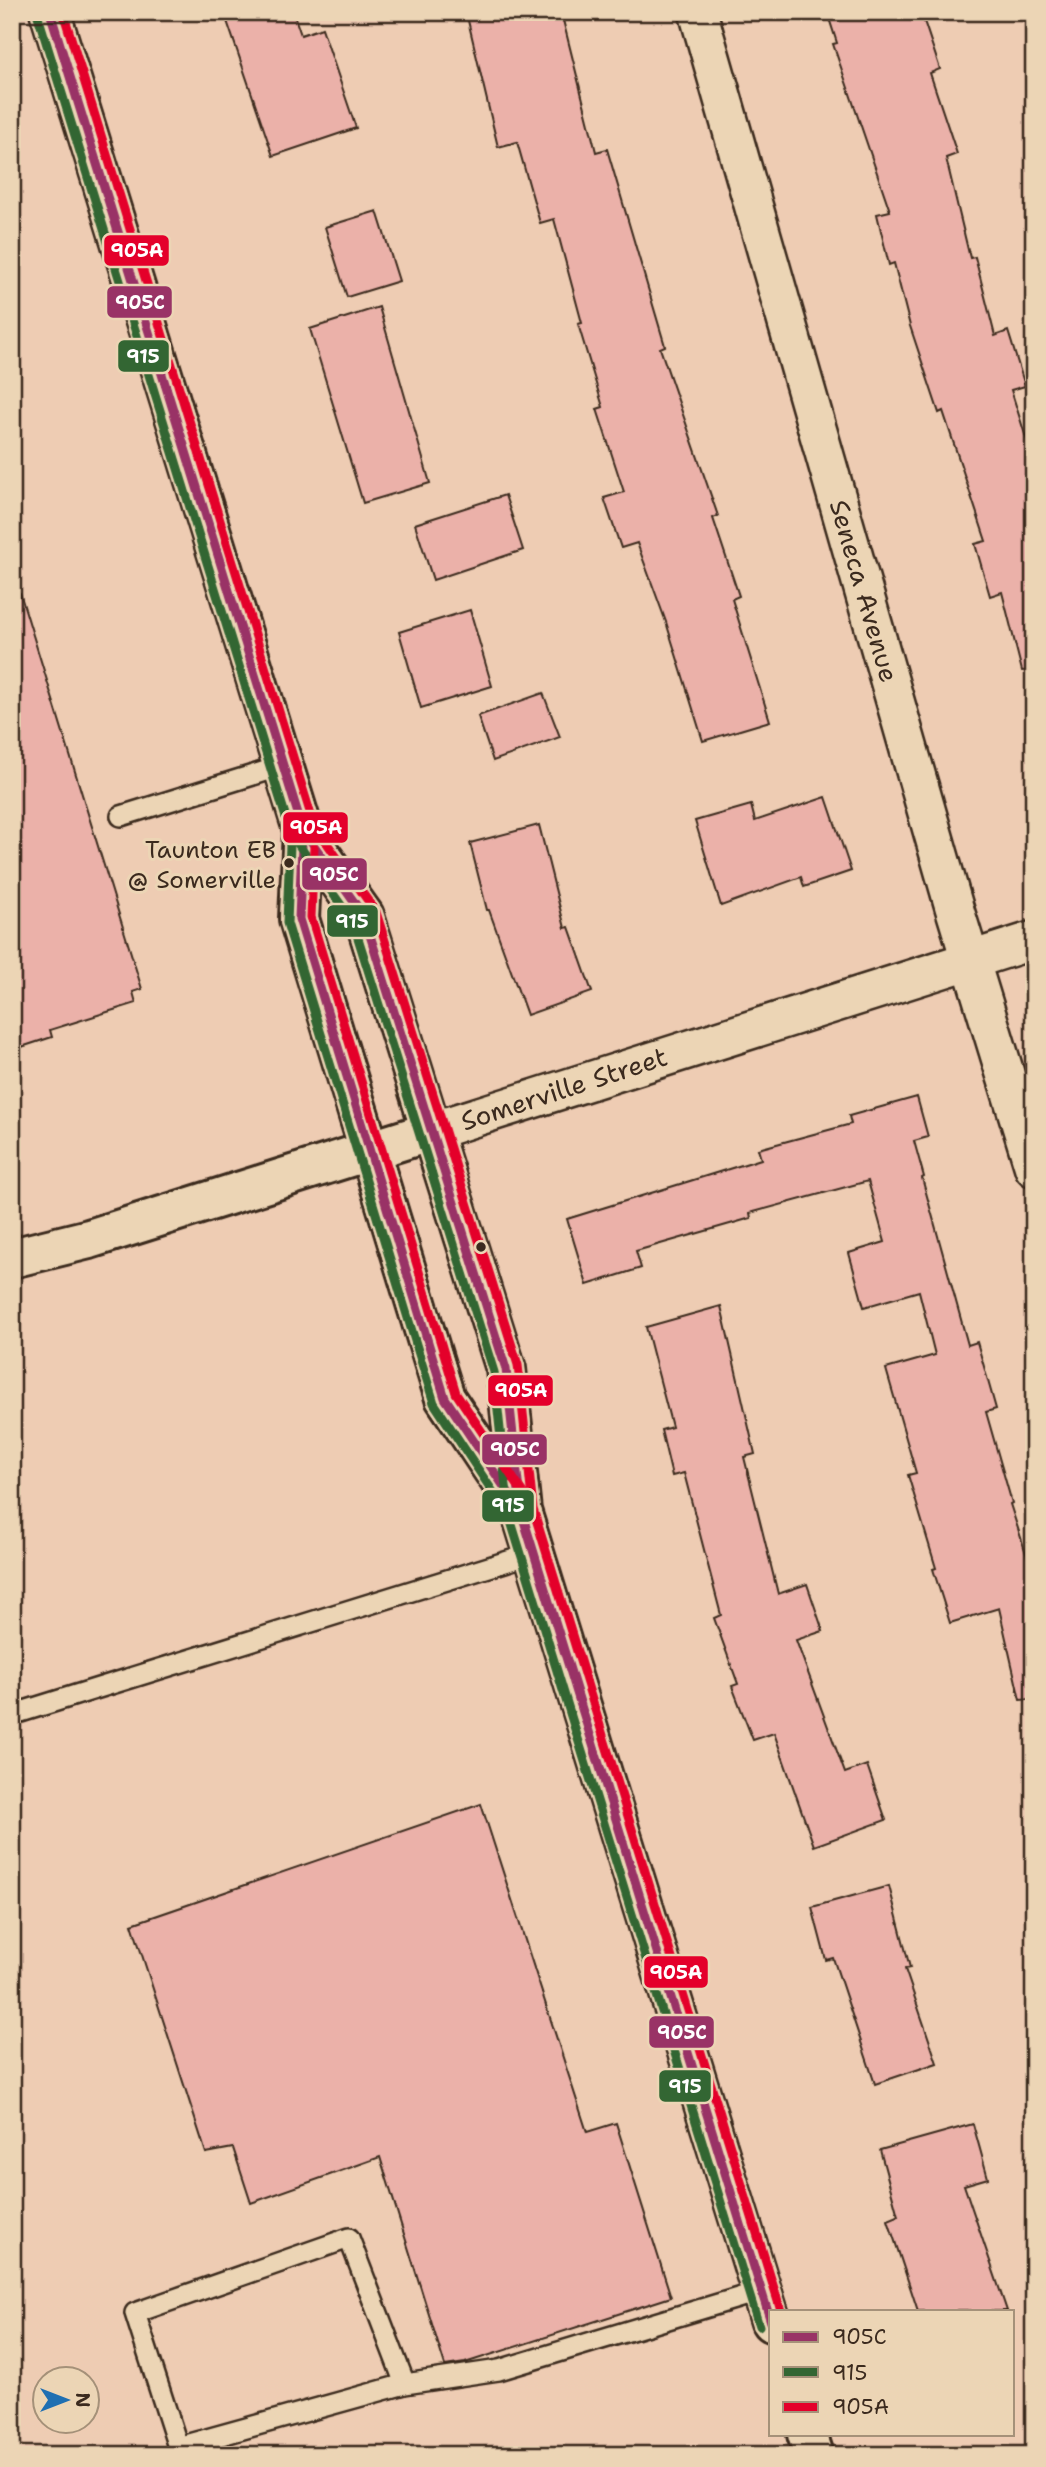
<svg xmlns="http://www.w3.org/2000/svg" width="1046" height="2467" viewBox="0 0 1046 2467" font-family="'Shantell Sans',sans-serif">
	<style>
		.building { fill: #ebb1a9; stroke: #3b2a1e; stroke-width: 2 }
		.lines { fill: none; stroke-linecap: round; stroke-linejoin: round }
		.service-casing { stroke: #3b2a1e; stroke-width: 24 }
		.minor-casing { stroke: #3b2a1e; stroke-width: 42 }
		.tertiary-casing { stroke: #3b2a1e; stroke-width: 44 }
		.secondary-casing { stroke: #3b2a1e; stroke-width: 44 }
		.service { stroke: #ecd5b5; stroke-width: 19 }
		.minor { stroke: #ecd5b5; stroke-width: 37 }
		.tertiary { stroke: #ecd5b5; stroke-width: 38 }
		.secondary { stroke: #ecd5b5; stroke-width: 38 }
		.bus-1-casing { stroke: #ecd5b5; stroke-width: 14 }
		.bus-2-casing { stroke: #ecd5b5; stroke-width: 14 }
		.bus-3-casing { stroke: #ecd5b5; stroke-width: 14 }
		.bus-1 { stroke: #936; stroke-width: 9 }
		.bus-2 { stroke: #363; stroke-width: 9 }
		.bus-3 { stroke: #e4002b; stroke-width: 9 }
		.bus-dot { fill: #3b2a1e; stroke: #ecd5b5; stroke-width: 2.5 }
		.labels { text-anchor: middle; stroke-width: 6; stroke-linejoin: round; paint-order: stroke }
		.bus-label { font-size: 24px; fill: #3b2a1e; stroke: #ecd5b5; text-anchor: end }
		.street-label { font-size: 26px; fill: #3b2a1e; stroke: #ecd5b5 }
		.line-badge { stroke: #ecd5b5; stroke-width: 2.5 }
		.badge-label { font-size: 19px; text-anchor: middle; font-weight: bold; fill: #fff }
	</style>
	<rect width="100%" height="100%" fill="#eeccb3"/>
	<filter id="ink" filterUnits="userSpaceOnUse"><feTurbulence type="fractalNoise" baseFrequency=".0143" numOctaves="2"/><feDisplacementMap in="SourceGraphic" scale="14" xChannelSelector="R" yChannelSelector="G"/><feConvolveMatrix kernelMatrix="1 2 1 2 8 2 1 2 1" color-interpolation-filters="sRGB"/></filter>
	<g filter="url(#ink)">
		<g class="building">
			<path d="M224,12H293L301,35L322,28L356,128L273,156Z"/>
			<path d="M466,12H561L596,152L607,149L665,346L660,348L718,516L713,518L739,596L732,599L770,721L703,741L666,622L637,543L621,548L604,498L624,492L597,409L603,407L578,324L582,323L554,219L540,223L517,142L498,147Z"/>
			<path d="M827,12H921L940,69L930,73L957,154L946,158L970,258L975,257L995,336L1008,331L1025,386L1011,390L1034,463V670L1022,671L1002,592L990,596L975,544L986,541L943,411L939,413L910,326L894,263L889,265L877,214L890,211L833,44L837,43Z"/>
			<path d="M377,211L399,281L347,297L325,227Z"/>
			<path d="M379,307L430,483L363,503L310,329Z"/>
			<path d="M505,495L523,550L433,580L415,524Z"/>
			<path d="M20,593L142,989L133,992L136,1003L50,1030L52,1037L12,1050V594Z"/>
			<path d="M470,610L492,686L421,708L399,632Z"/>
			<path d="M543,693L560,737L493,761L478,716Z"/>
			<path d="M826,797L851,871L804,887L801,877L721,906L695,821L751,805L755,821Z"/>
			<path d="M539,825L565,928L569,927L592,992L527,1015L489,910H487L470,843Z"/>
			<path d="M917,1097L928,1137L914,1141L924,1177L922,1178L968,1345L977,1342L996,1409L986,1412L1012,1503L1010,1504L1034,1578V1699L1020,1700L999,1608L950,1623L933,1569L936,1568L908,1475L916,1473L886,1369L935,1355L919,1291L864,1307L849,1253L885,1242L868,1181L750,1213L751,1218L636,1251L641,1268L587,1285L567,1219L761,1159L758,1149L851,1124L849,1116Z"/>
			<path d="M721,1306L755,1454L744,1457L778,1594L807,1584L823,1631L796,1640L845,1773L867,1765L886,1820L814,1846L774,1733L753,1740L732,1686L738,1684L714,1618L721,1615L684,1473L672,1476L661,1430L672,1427L646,1327Z"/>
			<path d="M481,1804L587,2132L616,2123L671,2297L465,2363L445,2366L380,2157L251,2203L233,2148L206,2153L132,1924Z"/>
			<path d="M889,1886L910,1968L905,1969L937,2063L875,2084L833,1958L826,1960L812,1907Z"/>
			<path d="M973,2124L988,2178L964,2185L1007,2311H918L888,2220L898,2216L880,2150Z"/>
		</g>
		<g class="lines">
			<defs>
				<g id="service">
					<path d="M121,816L282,766"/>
					<path d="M21,1712L534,1553"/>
					<path d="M405,2384L349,2238L135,2313L178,2447L405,2384L499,2370L761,2291"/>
				</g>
				<g id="minor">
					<path d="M698,12L954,907L1034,1168"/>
					<path d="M432,1131L1034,940"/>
				</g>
				<path id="tertiary" d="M12,1258L89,1239L432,1131"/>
				<g id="secondary">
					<path d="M50,12L303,830L364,916L506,1369L521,1511L771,2322"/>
					<path d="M303,830L299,919L445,1398L518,1507"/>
					<path d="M807,2434L814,2455"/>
				</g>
			</defs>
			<use href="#service" class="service-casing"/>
			<use href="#minor" class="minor-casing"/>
			<use href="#tertiary" class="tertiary-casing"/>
			<use href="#secondary" class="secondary-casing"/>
			<use href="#service" class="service"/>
			<use href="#minor" class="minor"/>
			<use href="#tertiary" class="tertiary"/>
			<use href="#secondary" class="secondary"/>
			<defs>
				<g id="bus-1">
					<path d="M50,12L303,830L364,916L506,1369L521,1511L771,2322"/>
					<path d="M302,846L299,919L445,1398L515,1503"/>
				</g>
				<g id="bus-2">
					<path d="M38,16L291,834L353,922L494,1372L509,1515L759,2326"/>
					<path d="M290,845L287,923L434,1403L505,1510"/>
				</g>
				<g id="bus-3">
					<path d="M63,12L314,825L376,912L518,1365L533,1509L781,2311"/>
					<path d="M314,847L311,917L456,1393L525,1496"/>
				</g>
			</defs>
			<use href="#bus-1" class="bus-1-casing"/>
			<use href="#bus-2" class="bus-2-casing"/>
			<use href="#bus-3" class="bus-3-casing"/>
			<use href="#bus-1" class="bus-1"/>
			<use href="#bus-2" class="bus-2"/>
			<use href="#bus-3" class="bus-3"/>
		</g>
	</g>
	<g class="bus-dot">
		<circle cx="289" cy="863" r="6"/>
		<circle cx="481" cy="1247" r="6"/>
	</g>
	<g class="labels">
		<g class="bus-label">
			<text x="276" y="858">Taunton EB<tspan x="276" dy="30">@ Somerville</tspan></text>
		</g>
		<g class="street-label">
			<text transform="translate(864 591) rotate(74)" y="9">Seneca Avenue</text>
			<text transform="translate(564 1089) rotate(-18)" y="9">Somerville Street</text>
		</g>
	</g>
	<g class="line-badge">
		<rect x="103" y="234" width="67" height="33" rx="7" fill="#e4002b"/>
		<rect x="106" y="285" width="67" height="34" rx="7" fill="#936"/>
		<rect x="117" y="339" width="53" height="34" rx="7" fill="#363"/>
		<rect x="282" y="811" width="67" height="33" rx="7" fill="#e4002b"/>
		<rect x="301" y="857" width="67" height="34" rx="7" fill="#936"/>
		<rect x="326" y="904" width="53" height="34" rx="7" fill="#363"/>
		<rect x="487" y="1374" width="67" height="33" rx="7" fill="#e4002b"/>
		<rect x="481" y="1433" width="67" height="33" rx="7" fill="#936"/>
		<rect x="481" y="1489" width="54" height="34" rx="7" fill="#363"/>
		<rect x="643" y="1955" width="66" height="34" rx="7" fill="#e4002b"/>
		<rect x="648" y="2015" width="67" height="34" rx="7" fill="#936"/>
		<rect x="658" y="2069" width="54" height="34" rx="7" fill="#363"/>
	</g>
	<g class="badge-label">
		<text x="137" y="257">905A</text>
		<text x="140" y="309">905C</text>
		<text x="143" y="363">915</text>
		<text x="316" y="834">905A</text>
		<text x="334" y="881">905C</text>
		<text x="352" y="928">915</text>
		<text x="521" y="1397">905A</text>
		<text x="515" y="1456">905C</text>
		<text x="508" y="1512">915</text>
		<text x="676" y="1979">905A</text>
		<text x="682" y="2039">905C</text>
		<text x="685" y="2093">915</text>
	</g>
	<rect width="1046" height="2467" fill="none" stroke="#ecd5b5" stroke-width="42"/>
	<rect x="21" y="21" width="1004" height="2425" fill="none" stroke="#3b2a1e" stroke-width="2.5" filter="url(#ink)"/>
	<rect x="769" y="2310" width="245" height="126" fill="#ecd5b5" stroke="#a59179" stroke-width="2"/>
	<rect x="783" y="2332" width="35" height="10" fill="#993366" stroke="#a59179" stroke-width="2"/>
	<text x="832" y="2344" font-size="21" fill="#3b2a1e">905C</text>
	<rect x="783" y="2367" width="35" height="10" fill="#336633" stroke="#a59179" stroke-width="2"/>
	<text x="832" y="2380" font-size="21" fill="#3b2a1e">915</text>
	<rect x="783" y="2402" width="35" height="10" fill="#e4002b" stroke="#a59179" stroke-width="2"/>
	<text x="832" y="2414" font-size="21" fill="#3b2a1e">905A</text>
	<g transform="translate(66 2400) rotate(90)"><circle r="33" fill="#ecd5b5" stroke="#a59179" stroke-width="2"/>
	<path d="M0-5L12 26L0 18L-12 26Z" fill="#1f6fb2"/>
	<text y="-10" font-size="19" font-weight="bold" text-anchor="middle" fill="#3b2a1e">N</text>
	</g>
</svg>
